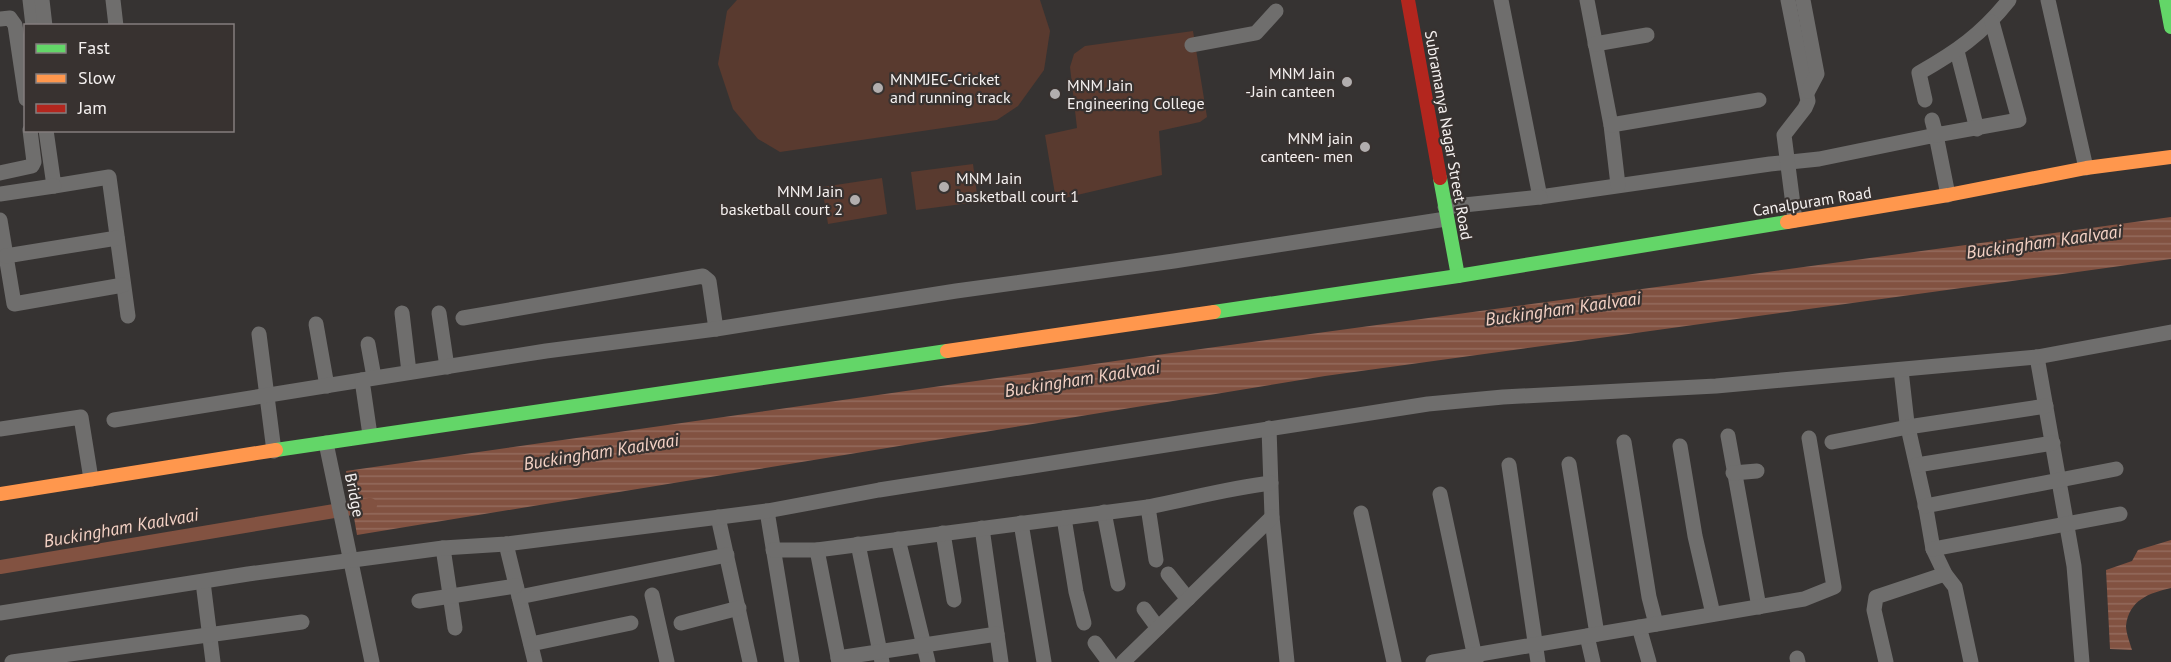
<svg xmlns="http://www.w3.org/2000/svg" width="2171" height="662" viewBox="0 0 2171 662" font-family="'PT Sans',sans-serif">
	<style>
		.park { fill: #593a2f }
		.water { fill: url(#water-rules) }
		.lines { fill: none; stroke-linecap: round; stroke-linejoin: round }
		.canal { stroke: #825241; stroke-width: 14 }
		.street { stroke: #6f6e6d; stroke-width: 15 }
		.fast { stroke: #63d668; stroke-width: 14 }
		.slow { stroke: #ff974d; stroke-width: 14 }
		.jam { stroke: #b3261e; stroke-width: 14 }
		.poi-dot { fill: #b2aeae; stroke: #383230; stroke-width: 2 }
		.labels { text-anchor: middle; stroke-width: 4.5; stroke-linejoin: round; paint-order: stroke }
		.poi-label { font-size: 16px; fill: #f5f1f0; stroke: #383230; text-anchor: end }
		.street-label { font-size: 16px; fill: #f5f1f0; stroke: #383230 }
		.water-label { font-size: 18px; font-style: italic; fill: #f4d2c5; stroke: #383230 }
	</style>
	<defs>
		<pattern id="water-rules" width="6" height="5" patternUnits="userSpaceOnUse" patternTransform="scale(1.5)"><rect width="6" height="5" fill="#825241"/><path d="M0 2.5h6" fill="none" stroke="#946b5d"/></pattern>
	</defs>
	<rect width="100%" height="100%" fill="#363332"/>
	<g class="park">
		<path d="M737,0H1040L1050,31L1044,70L1018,106L997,120L780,152L758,139L733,109L718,64L727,11Z"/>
		<path d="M1193,31L1207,117L1200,122L1159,131L1162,175L1056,200L1045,135L1077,128L1070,67L1074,54L1085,46Z"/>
		<path d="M973,164L978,202L916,210L911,172Z"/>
		<path d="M882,178L887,214L828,224L822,187Z"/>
	</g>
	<g class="water">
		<path d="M2171,217V259L1325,376L357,535L346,471L1157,355Z"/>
		<path d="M2171,540V588C2149,593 2129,600 2126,626C2126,633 2130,643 2132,650L2110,649L2106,570L2132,561L2138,550Z"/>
	</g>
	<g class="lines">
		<path class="canal" d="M0,567L370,505"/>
		<g class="street">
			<path d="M30,0L33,26"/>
			<path d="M42,0L45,26"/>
			<path d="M113,0L116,26"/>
			<path d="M1501,0L1540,197L1770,164L1819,159L1936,135L1948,195"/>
			<path d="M1587,0L1611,125L1618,185"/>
			<path d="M1788,0L1808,101L1805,108L1784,135L1795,220"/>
			<path d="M1803,0L1817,74L1808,91"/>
			<path d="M2048,0L2086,168"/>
			<path d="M0,19L10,18L15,25L26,99"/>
			<path d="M1595,44L1647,35"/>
			<path d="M1192,45L1256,33L1276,11"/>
			<path d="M1957,51L1977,129"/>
			<path d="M1925,100L1919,73C1956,52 1982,34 2009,0"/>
			<path d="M1932,120L1936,135L2019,120L1992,22"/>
			<path d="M1611,125L1759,100"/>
			<path d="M46,130L54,186L109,177L128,316"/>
			<path d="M0,173L32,166L34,162L30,130"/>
			<path d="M0,194L54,186"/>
			<path d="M1445,207L1540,197"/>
			<path d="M0,220L14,304L123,285"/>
			<path d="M6,256L117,238"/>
			<path d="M402,313L409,372"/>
			<path d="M439,313L447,367"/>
			<path d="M463,318L703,276L709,281L716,329"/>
			<path d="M316,324L327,386"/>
			<path d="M259,334L274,451"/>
			<path d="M368,344L374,377"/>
			<path d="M2037,357L2074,566L2082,662"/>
			<path d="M1901,370L1907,423L1925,503L1933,549L1945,574L1955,587L1971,662"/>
			<path d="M114,420L362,380"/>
			<path d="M1269,428L1272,517L1287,662"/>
			<path d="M0,429L81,417L91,479"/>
			<path d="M370,435L362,380L546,351L716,329L956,291L1174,261L1446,219"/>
			<path d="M1728,436L1759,607"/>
			<path d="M1624,442L1649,597L1656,624"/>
			<path d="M1832,442L1908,427L2046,406"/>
			<path d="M326,443L372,662"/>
			<path d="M1680,446L1695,536L1713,614"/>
			<path d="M1569,464L1597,634"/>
			<path d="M1509,465L1538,662"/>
			<path d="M1917,465L2053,443"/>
			<path d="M1733,473L1757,471"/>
			<path d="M1440,494L1476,662"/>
			<path d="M1925,506L2116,469"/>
			<path d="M1148,507L1156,560"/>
			<path d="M767,511L792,662"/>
			<path d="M1104,512L1118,584"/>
			<path d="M1361,513L1394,662"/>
			<path d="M718,517L750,662"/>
			<path d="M1064,518L1076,592L1084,623"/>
			<path d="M1021,523L1044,662"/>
			<path d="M982,528L1001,662"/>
			<path d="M943,533L954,600"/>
			<path d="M898,539L928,662"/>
			<path d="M506,544L535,662"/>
			<path d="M858,544L882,662"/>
			<path d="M443,548L455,628"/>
			<path d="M1933,549L2120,514"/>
			<path d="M773,550H817L1148,507C1189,499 1229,488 1271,483"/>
			<path d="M817,550L839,662"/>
			<path d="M1168,574L1188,599"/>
			<path d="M203,582L213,662"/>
			<path d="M652,595L667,662"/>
			<path d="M519,597L727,555"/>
			<path d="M419,601L516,586"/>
			<path d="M1144,609L1158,628"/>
			<path d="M0,613L248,574L443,548L506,544L767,511L879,490L1428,404L1503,397L1716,386L2037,357L2171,332"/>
			<path d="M681,623L739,608"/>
			<path d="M1639,627L1649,662"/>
			<path d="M1587,636L1593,662"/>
			<path d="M1095,643L1109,662"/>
			<path d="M531,644L631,623"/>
			<path d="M838,658L997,634"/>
			<path d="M1797,658L1798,662"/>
			<path d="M12,662L302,622"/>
			<path d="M1123,662L1272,517"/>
			<path d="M1433,662L1804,599L1834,587L1809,438"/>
			<path d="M1886,662L1874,610L1876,597L1945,574"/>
		</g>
		<g class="fast">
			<path d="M2166,0L2171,27"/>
			<path d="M1440,178L1458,276"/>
			<path d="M1214,312L1458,276L1787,222"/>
			<path d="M276,450L947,351"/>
		</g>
		<g class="slow">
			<path d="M1787,222L1948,195L2086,168L2171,157"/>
			<path d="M947,351L1214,312"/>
			<path d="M0,494L276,450"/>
		</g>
		<path class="jam" d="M1408,0L1440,178"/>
	</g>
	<g class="poi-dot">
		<circle cx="1347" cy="82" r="6"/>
		<circle cx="878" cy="88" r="6"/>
		<circle cx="1055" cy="94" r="6"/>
		<circle cx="1365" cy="147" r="6"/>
		<circle cx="944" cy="187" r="6"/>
		<circle cx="855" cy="200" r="6"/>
	</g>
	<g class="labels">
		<g class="poi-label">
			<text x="1335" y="79">MNM Jain<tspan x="1335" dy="18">-Jain canteen</tspan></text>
			<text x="890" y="85" text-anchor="start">MNMJEC-Cricket<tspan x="890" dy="18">and running track</tspan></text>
			<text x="1067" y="91" text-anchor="start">MNM Jain<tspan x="1067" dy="18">Engineering College</tspan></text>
			<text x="1353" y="144">MNM jain<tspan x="1353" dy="18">canteen- men</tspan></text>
			<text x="956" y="184" text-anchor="start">MNM Jain<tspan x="956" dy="18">basketball court 1</tspan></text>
			<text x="843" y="197">MNM Jain<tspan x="843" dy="18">basketball court 2</tspan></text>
		</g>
		<g class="street-label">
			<text transform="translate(1449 135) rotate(80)" y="6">Subramanya Nagar Street Road</text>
			<text transform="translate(1812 201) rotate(-9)" y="6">Canalpuram Road</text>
			<text transform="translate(355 495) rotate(79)" y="6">Bridge</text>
		</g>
		<g class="water-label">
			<text transform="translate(2044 242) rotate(-8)" y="6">Buckingham Kaalvaai</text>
			<text transform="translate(1563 309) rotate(-8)" y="6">Buckingham Kaalvaai</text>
			<text transform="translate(1082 379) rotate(-9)" y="6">Buckingham Kaalvaai</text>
			<text transform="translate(601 452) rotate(-9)" y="6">Buckingham Kaalvaai</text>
			<text transform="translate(121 528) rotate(-10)" y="6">Buckingham Kaalvaai</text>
		</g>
	</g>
	<rect x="24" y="24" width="210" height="108" fill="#383230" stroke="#847e7d" stroke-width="1.5"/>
	<rect x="36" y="44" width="30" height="9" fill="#63d668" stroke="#847e7d" stroke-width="1.5"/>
	<text x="78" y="54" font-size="18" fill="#f5f1f0">Fast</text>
	<rect x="36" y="74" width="30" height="9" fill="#ff974d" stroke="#847e7d" stroke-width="1.5"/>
	<text x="78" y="84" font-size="18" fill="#f5f1f0">Slow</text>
	<rect x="36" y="104" width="30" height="9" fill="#b3261e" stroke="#847e7d" stroke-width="1.5"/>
	<text x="78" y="114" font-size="18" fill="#f5f1f0">Jam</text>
</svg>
